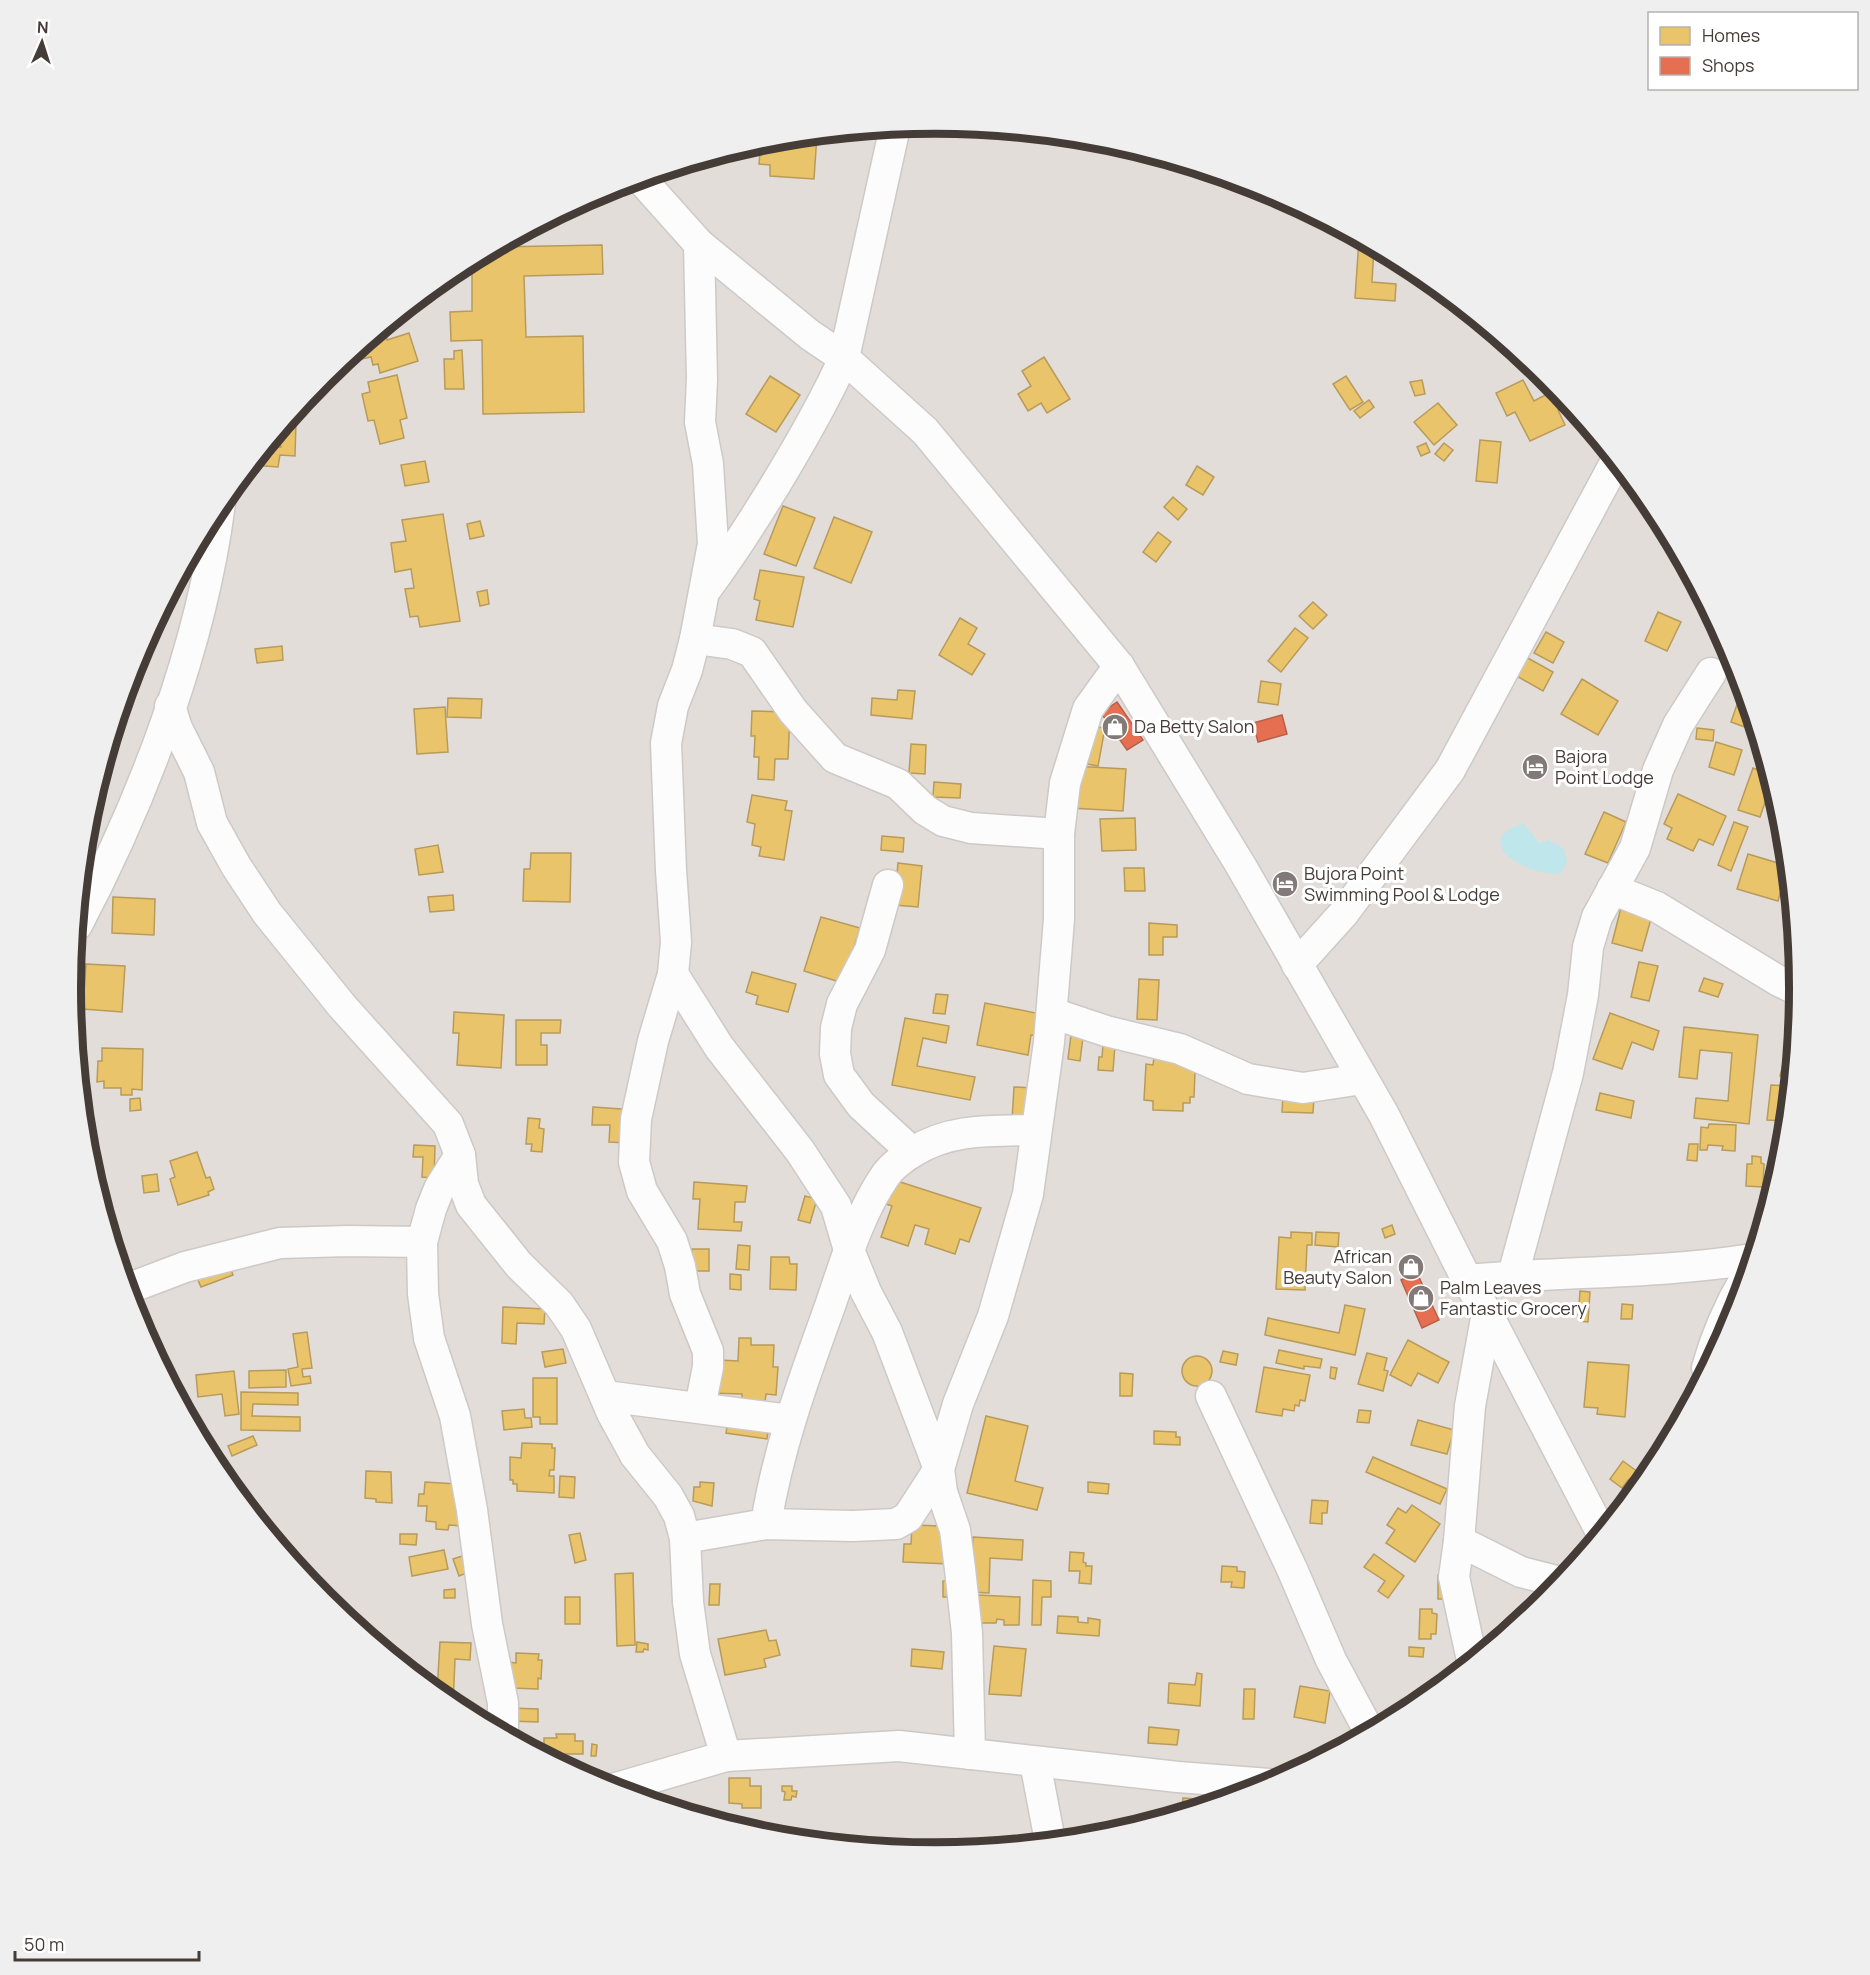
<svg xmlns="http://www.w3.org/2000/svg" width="1870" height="1975" viewBox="0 0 1870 1975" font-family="Manrope,sans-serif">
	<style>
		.residential { fill: #e3ddd9 }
		.water { fill: #bee6eb }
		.homes { fill: #e9c46a; stroke: #b89b5b; stroke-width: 1.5 }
		.shops { fill: #e76f51; stroke: #b76049; stroke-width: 1.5 }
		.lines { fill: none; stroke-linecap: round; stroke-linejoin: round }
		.minor-casing { stroke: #cdc9c7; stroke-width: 33 }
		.minor { stroke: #fdfcfc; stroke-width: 30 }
		.labels { text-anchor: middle; stroke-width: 6; stroke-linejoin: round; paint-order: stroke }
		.poi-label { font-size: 18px; fill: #463c37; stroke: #fff; text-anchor: start }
		.rim { fill: none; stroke: #463c37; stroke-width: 8 }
	</style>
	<rect width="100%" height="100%" fill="#f0edeb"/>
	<circle class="residential" cx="935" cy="988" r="862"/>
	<path class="water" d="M1524,824L1539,843L1549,840L1564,849L1567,862L1560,874C1535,873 1522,868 1503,852L1500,839C1506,829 1513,826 1524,824Z"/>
	<g class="homes">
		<path d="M817,135L814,179L770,176V165L759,164L761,141Z"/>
		<path d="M1359,239L1374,247L1372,282L1396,284L1395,301L1355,298Z"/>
		<path d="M602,245L603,274L524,276L526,337L583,336L584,412L483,414L482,340L451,341L450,312L472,311V260L495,247Z"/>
		<path d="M428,291L433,300L419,308L415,301Z"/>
		<path d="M409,333L418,361L380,373L378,364L373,365L371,357L362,359L358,348L372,336L386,334L387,340Z"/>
		<path d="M462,350L464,389H445L444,359H454V351Z"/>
		<path d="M1044,357L1070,399L1047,413L1041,403L1028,411L1018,394L1031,386L1022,371Z"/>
		<path d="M397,375L407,418L400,420L404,438L380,444L374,420L368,421L362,394L370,392L368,382Z"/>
		<path d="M770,376L800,395L776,432L746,414Z"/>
		<path d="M1346,376L1363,402L1350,410L1333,384Z"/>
		<path d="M1422,380L1425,394L1415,396L1410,382Z"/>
		<path d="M1523,380L1534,401L1557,389L1570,405L1558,410L1565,425L1530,441L1515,412L1507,416L1496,393Z"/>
		<path d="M1369,400L1374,407L1360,418L1354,411Z"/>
		<path d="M1438,403L1457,425L1434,445L1414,422Z"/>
		<path d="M292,415L296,421L295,456L280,455L278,467L251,465L265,448L281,447L277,433Z"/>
		<path d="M1480,440L1501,442L1497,483L1476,481Z"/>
		<path d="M1426,443L1430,452L1421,456L1417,447Z"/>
		<path d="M1444,443L1453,450L1444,461L1435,454Z"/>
		<path d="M425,461L429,482L405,486L401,465Z"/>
		<path d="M1197,466L1214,477L1203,495L1186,485Z"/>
		<path d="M1173,497L1187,509L1178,520L1164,507Z"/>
		<path d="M783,506L815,518L796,566L764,554Z"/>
		<path d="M443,514L460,621L420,627L418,616L410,617L405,589L414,588L411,569L395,572L391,543L406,541L402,520Z"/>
		<path d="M834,517L872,532L851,583L814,568Z"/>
		<path d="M480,521L484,536L470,539L467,524Z"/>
		<path d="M1158,532L1171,542L1156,562L1143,552Z"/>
		<path d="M760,570L804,577L793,627L756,620L760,601L754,599Z"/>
		<path d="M487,590L489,604L480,606L477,592Z"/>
		<path d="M1313,602L1327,615L1313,629L1299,616Z"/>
		<path d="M1658,612L1681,622L1667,651L1645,641Z"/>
		<path d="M960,618L977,628L968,644L985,654L972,675L939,655Z"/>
		<path d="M1295,628L1308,638L1281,672L1268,661Z"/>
		<path d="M1546,632L1564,642L1553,663L1534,653Z"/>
		<path d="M282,646L283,660L257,663L255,649Z"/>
		<path d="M1526,657L1553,672L1543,691L1515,675Z"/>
		<path d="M1582,679L1618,701L1598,735L1561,714Z"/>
		<path d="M1261,681L1281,684L1278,705L1258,702Z"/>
		<path d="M1743,687L1756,731L1731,722Z"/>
		<path d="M898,690L915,691L912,719L871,715L872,698L897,700Z"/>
		<path d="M448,698L482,699L481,718L447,717Z"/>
		<path d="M445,707L448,752L417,754L414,709Z"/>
		<path d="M752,711L790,712L788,759H775L774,780L758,779L759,757H754L755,736H751Z"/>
		<path d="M1088,726L1105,728L1098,766L1082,763Z"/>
		<path d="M1697,728L1714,730L1713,741L1696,739Z"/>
		<path d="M1716,742L1742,750L1734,775L1709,767Z"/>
		<path d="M911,744L926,745L925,774L909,773Z"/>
		<path d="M1073,766L1126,769L1123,811L1070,808Z"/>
		<path d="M1753,768L1769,774L1772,782L1760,817L1738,810Z"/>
		<path d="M934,782L961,784L960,798L933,797Z"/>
		<path d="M1678,794L1726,816L1713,845L1699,839L1693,851L1667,839L1672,828L1664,824Z"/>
		<path d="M752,795L787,801L785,810L792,811L784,860L759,856L761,847L752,845L755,824L747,822Z"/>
		<path d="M1604,812L1626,822L1608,863L1585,854Z"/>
		<path d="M1135,818L1136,850L1102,851L1100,819Z"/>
		<path d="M1734,822L1748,827L1731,871L1718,865Z"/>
		<path d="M882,836L904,838L903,852L881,850Z"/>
		<path d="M438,845L443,872L419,875L415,849Z"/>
		<path d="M531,853H571L570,902L523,901L524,869H530Z"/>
		<path d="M1748,854L1788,866L1778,901L1737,889Z"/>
		<path d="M898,863L922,866L918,907L894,905Z"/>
		<path d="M1124,868H1144L1145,891H1125Z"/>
		<path d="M453,895L454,910L430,912L428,897Z"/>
		<path d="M113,897L155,899L154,935L112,933Z"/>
		<path d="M1623,900L1654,908L1642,951L1612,943Z"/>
		<path d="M821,917L860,928L843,983L804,971Z"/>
		<path d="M1149,923L1177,925V937H1163V955H1149Z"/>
		<path d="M1639,962L1658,966L1649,1001L1631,997Z"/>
		<path d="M86,964L125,966L122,1012L83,1009Z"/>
		<path d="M752,972L796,984L788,1012L756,1004L758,996L746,992Z"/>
		<path d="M1704,978L1723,984L1718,997L1699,991Z"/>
		<path d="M1139,979L1159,980L1157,1020L1137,1019Z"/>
		<path d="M936,994L948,995L945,1014L933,1013Z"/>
		<path d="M985,1003L1036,1013V1015L1042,1016L1038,1036L1031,1035L1028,1055L977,1045Z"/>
		<path d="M454,1012L504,1015L501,1068L457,1065L459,1033H453Z"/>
		<path d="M1610,1013L1659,1031L1653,1050L1632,1042L1622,1069L1593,1059Z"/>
		<path d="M905,1018L949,1026L946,1043L923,1038L917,1066L975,1077L970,1100L892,1085Z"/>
		<path d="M516,1020H561L560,1033H541V1045H547V1065H516Z"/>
		<path d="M1684,1027L1758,1035L1749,1124L1694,1118L1696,1098L1728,1101L1732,1053L1700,1050L1697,1079L1679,1077Z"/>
		<path d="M1071,1035L1083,1037L1080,1061L1068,1059Z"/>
		<path d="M1103,1044L1115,1045L1113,1071L1098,1070L1099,1057H1102Z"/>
		<path d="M102,1048L143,1049L142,1090L132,1089V1095H121V1088H104V1081L97,1082L98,1061H102Z"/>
		<path d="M1154,1057L1191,1059L1190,1070L1195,1071L1194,1097H1190V1103H1183V1111L1153,1110V1101L1144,1100L1146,1064L1153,1065Z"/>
		<path d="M1784,1061L1792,1063L1791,1079L1780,1076Z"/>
		<path d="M1771,1085L1790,1086L1786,1121L1767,1120Z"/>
		<path d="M1014,1087L1033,1088L1031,1121L1012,1120Z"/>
		<path d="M1600,1093L1634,1101L1631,1118L1596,1110Z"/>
		<path d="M1283,1095L1314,1096L1313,1113L1282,1112Z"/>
		<path d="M140,1098L141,1110L130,1111V1099Z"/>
		<path d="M593,1107L635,1110L628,1143L609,1142L610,1125H592Z"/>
		<path d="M528,1118L540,1119L539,1128L544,1129L542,1152L531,1151L532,1144H526Z"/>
		<path d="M1709,1124L1736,1125L1735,1151L1722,1150L1723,1146L1708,1145L1707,1150H1700L1701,1127L1708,1128Z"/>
		<path d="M1689,1144H1698L1697,1161L1687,1160Z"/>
		<path d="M414,1145L435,1146L434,1178L422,1177L423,1157H413Z"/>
		<path d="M197,1152L206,1178L210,1177L214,1189L208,1192L209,1195L178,1205L170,1179L175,1177L170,1161Z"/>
		<path d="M1752,1156L1761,1157V1163L1764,1164L1763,1187L1746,1186L1747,1164H1752Z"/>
		<path d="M157,1174L159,1191L144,1193L142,1176Z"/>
		<path d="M894,1180L981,1208L969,1242L960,1239L955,1254L925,1244L929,1229L915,1225L908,1246L881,1237L892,1206L886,1204Z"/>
		<path d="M694,1182L747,1186L745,1202H735L734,1222H742L741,1231L698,1229L700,1199H693Z"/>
		<path d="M805,1196L817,1199L810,1223L798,1220Z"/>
		<path d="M1392,1225L1395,1234L1385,1238L1382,1229Z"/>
		<path d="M1291,1232L1312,1233V1245H1307L1305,1290L1276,1289L1279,1237L1291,1238Z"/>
		<path d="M1316,1232L1339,1233L1338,1247L1315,1245Z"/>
		<path d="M738,1245L750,1246L749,1270L736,1269Z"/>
		<rect x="692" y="1249" width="17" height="22"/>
		<path d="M226,1256L233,1275L201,1287L193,1269Z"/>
		<path d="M771,1257H789L790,1264H797L796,1290L770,1289Z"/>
		<path d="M730,1274L741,1275V1290L730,1289Z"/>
		<path d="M1580,1291L1590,1292L1588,1322L1578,1321Z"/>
		<path d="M1622,1304L1633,1305L1632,1319H1621Z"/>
		<path d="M1345,1305L1365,1309L1355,1355L1265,1335L1268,1318L1339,1333Z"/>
		<path d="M503,1307L545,1309L544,1324L517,1323L516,1344L502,1343Z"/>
		<path d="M307,1332L312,1368L302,1369L303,1377L310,1376L311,1383L291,1386L288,1369L298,1367L293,1334Z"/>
		<path d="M739,1338H751V1345H774L773,1367H778L776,1395L766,1394L765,1403L742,1402V1394L710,1393L720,1360L738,1361Z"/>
		<path d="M1408,1340L1449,1362L1438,1383L1418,1373L1411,1386L1390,1375Z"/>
		<path d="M563,1349L566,1363L545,1367L542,1352Z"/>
		<path d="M1279,1350L1322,1359L1320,1368L1304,1366V1369L1276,1363Z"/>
		<path d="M1223,1351L1238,1354L1236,1365L1220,1362Z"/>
		<path d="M1367,1353L1387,1358L1384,1370L1388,1371L1383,1391L1358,1384Z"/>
		<circle cx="1197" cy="1371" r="15"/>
		<path d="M1588,1362L1629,1365L1625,1417L1597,1414L1598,1408L1584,1407Z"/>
		<path d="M1264,1367L1310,1375L1305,1401L1300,1400L1299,1406L1295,1405L1294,1411L1283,1409L1282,1416L1256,1412Z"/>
		<path d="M1331,1367L1337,1368L1335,1379L1330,1378Z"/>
		<path d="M286,1370V1387L249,1388V1371Z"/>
		<path d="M234,1371L239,1414L225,1416L222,1394L198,1397L196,1375Z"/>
		<path d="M1120,1373L1133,1374L1132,1396H1120Z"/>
		<path d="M533,1378H557V1424H540V1417H533Z"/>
		<path d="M241,1392L298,1393V1405L253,1404L252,1416L300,1417V1431L241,1430Z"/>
		<path d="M524,1409L525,1418H531L532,1427L504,1430L502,1411Z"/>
		<path d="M1359,1410L1371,1411L1369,1423L1357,1422Z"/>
		<path d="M729,1412L770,1418L767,1439L726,1433Z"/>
		<path d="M986,1416L1028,1426L1015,1481L1043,1488L1037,1510L967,1493Z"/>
		<path d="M1418,1420L1454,1430L1447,1454L1411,1445Z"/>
		<path d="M1154,1431L1176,1432V1437H1180V1445L1154,1444Z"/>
		<path d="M253,1436L257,1445L232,1456L228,1446Z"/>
		<path d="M522,1443L552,1444V1448H555L554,1470H550L549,1476H554V1493L517,1491V1484H513V1480H510V1457L521,1458Z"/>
		<path d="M1373,1457L1447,1489L1440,1504L1366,1472Z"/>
		<path d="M1623,1461L1646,1478L1639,1486L1629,1479L1622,1488L1610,1479Z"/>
		<path d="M366,1471L391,1472L392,1503L376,1502V1499L365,1498Z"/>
		<path d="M560,1476L575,1477L574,1498L559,1497Z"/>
		<path d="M425,1482L457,1484L462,1526L449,1525L448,1530L436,1529V1522L426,1521L427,1506H418L419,1494H424Z"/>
		<path d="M700,1482L714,1483L712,1506L693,1501L694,1487H700Z"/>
		<path d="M1088,1482L1109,1484L1108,1494L1088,1492Z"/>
		<path d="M1312,1500L1328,1501L1327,1513H1322V1524L1310,1523Z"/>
		<path d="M1412,1505L1440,1524L1415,1562L1386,1543L1395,1530L1387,1525L1398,1508L1406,1513Z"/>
		<path d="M912,1525L941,1526L949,1564L903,1562L904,1544H911Z"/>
		<path d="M580,1533L586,1560L575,1563L569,1535Z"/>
		<path d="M400,1534H417L416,1545L400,1544Z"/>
		<path d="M973,1537L1023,1540L1022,1560L990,1558L989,1593L970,1592Z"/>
		<path d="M444,1550L448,1569L412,1576L409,1557Z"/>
		<path d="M1070,1552L1084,1553L1083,1562L1086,1563V1566H1092L1091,1584L1079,1583L1080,1571H1069Z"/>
		<path d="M468,1554L469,1572L459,1576L453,1559Z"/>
		<path d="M1374,1554L1404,1576L1388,1598L1378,1591L1385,1581L1364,1567Z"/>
		<path d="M1222,1566L1237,1567V1571L1245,1572L1244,1588L1231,1587L1232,1582H1221Z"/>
		<path d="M633,1573L635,1645L617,1646L615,1574Z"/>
		<path d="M1438,1575H1446L1447,1599H1438Z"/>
		<path d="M1033,1580L1051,1581V1597H1042L1041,1625H1032Z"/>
		<rect x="943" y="1581" width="12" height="16"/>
		<path d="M710,1584H720L719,1605H709Z"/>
		<path d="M455,1589V1598H444V1590Z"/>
		<path d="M978,1595L1020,1597L1019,1625H1004V1620L997,1619L996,1623H977Z"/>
		<rect x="565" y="1597" width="15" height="27"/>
		<path d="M1420,1609H1432V1613L1437,1614L1436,1634H1431V1639H1419Z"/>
		<path d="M1058,1616L1078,1617V1622L1088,1623V1618L1100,1620L1099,1636L1057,1633Z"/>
		<path d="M766,1630L769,1641L776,1640L780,1655L764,1659L766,1667L725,1675L718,1639Z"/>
		<path d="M440,1642L471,1643L470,1660L455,1659L453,1705L437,1692Z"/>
		<path d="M637,1642L648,1644V1650L644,1649L643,1652H636Z"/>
		<path d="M994,1646L1026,1649L1021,1696L989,1694Z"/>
		<path d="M1409,1647L1424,1648L1423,1657L1409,1656Z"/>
		<path d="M912,1649L944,1652L942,1669L911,1666Z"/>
		<path d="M516,1653L539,1654L538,1660H542L541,1679L538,1678V1689L511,1688L508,1662L516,1663Z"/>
		<path d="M1197,1673L1202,1674L1200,1706L1168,1703L1169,1683L1195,1685Z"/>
		<path d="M1300,1686L1330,1691L1325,1723L1294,1717Z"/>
		<path d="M1244,1689H1255L1254,1719H1243Z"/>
		<path d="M510,1708L538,1709V1722L509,1721Z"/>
		<path d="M1149,1727L1179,1730L1177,1745L1148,1743Z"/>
		<path d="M556,1734H575V1741H583V1754H544V1738H557Z"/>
		<path d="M592,1744L597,1745L596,1756H591Z"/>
		<path d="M578,1762L581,1772H578L567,1766Z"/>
		<path d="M729,1778H750V1786H761V1808H742V1804L729,1803Z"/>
		<path d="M782,1786H792V1791H797L796,1797L792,1796L791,1800H784L785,1792L782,1791Z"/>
		<path d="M1183,1798L1197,1799L1196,1807L1182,1812Z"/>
	</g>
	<g class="shops">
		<path d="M1117,702L1143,740L1127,750L1101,713Z"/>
		<path d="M1282,715L1287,734L1258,742L1253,723Z"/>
		<path d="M1417,1273L1439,1320L1422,1328L1401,1280Z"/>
	</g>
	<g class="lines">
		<defs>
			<g id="minor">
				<path d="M640,178L699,244L810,335L844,358L925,431L1119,666L1241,866L1384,1115L1467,1280L1487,1313L1601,1532"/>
				<path d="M699,244L702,379L700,422L708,464L713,544L695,639L687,670L673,706L666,743L671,870L676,942L673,974L653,1041L636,1119L634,1162L642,1191L672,1241L680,1266L685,1294L708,1351V1367L700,1407"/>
				<path d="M707,588C735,550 759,512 783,472C805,435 827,397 844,358L893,136V127"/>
				<path d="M695,639L732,644L752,652L793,711L835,758L898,784L925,810L943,821L971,828L1059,834"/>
				<path d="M170,706L177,728L199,772L212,823L236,866L267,913L342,1006L448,1124L460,1155L463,1184L471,1205L519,1265L559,1304L576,1329L612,1413L635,1455L668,1496L679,1516L685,1538L688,1602L695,1654L726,1756"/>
				<path d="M888,885L870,950L842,1004L836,1028L835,1054L839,1075L861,1105L912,1152"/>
				<path d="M1612,889L1657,907L1777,980L1799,991"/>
				<path d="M77,925C144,798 202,645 220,503"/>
				<path d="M1297,965L1343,914L1450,770L1616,461"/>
				<path d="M673,974L719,1047L800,1151L836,1206L849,1250L866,1292L887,1332L939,1469L908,1517L896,1524L853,1526L766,1524L685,1538"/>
				<path d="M1052,1013L1106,1031L1180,1049L1248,1079L1303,1088L1362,1079"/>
				<path d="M460,1155L439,1189L431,1209L422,1242L423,1294L429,1338L455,1416L472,1510L487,1624L503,1703V1732"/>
				<path d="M1513,1275L1568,1073L1583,995L1588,947L1597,917L1635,848L1658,770L1678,725L1711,673"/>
				<path d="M1467,1280C1562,1271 1658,1274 1752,1259"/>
				<path d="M127,1289L185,1267L280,1243L348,1241L422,1242"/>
				<path d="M1707,1368C1716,1335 1729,1306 1746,1277"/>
				<path d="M605,1396L790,1420"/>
				<path d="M1211,1396L1292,1569L1331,1660L1369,1731"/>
				<path d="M766,1524C778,1448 804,1378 830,1306C845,1262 859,1214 885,1176C891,1167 904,1157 913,1152C950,1128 993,1131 1036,1130"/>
				<path d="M1459,1541L1521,1572L1560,1582"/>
				<path d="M1472,1660L1454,1577L1459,1541L1470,1406L1487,1313"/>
				<path d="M970,1754L967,1633L960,1569L955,1530L942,1492L939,1469L958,1404L993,1316L1028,1194L1049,1042L1059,919V834L1065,783L1088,709L1119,666"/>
				<path d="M1035,1762L1050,1841"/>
				<path d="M613,1789L726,1756L899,1746L1178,1777L1269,1784"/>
			</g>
		</defs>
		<use href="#minor" class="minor-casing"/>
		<use href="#minor" class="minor"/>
	</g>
	<defs>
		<symbol id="shop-disc" viewBox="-11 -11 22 22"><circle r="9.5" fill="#827a76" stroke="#fff"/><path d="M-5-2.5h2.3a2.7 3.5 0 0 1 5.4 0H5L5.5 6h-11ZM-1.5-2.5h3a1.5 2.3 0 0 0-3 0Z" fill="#fff"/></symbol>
		<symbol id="hotel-disc" viewBox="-11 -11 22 22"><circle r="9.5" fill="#827a76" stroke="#fff"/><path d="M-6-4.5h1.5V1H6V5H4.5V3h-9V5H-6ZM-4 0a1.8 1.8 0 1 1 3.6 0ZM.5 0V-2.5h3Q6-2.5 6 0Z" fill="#fff"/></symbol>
	</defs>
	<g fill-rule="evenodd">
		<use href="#shop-disc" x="1100" y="712" width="30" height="30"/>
		<use href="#hotel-disc" x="1520" y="752" width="30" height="30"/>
		<use href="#hotel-disc" x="1270" y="869" width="30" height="30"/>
		<use href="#shop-disc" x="1396" y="1252" width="30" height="30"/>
		<use href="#shop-disc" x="1406" y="1283" width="30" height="30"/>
	</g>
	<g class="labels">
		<g class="poi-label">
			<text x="1134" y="733">Da Betty Salon</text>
			<text x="1555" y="763">Bajora<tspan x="1555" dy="21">Point Lodge</tspan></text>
			<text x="1304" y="880">Bujora Point<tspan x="1304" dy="21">Swimming Pool &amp; Lodge</tspan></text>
			<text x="1392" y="1263" text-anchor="end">African<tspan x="1392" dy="21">Beauty Salon</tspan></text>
			<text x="1440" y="1294">Palm Leaves<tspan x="1440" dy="21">Fantastic Grocery</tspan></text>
		</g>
	</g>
	<path d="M0 0H1870V1975H0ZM81 988a854 854 0 1 1 1708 0a854 854 0 1 1-1708 0Z" fill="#f0efef" fill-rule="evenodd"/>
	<path class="rim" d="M81 988a854 854 0 1 1 1708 0a854 854 0 1 1-1708 0Z"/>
	<rect x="1648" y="12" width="210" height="78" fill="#ffffff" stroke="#b5b1af" stroke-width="1.5"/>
	<rect x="1660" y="27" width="30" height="18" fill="#e9c46a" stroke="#b5b1af" stroke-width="1.5"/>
	<text x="1702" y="42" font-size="18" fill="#463c37">Homes</text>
	<rect x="1660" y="57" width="30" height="18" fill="#e76f51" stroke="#b5b1af" stroke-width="1.5"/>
	<text x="1702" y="72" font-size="18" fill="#463c37">Shops</text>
	<g transform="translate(42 42) rotate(3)" stroke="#ffffff" stroke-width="4.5" paint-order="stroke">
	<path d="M0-4.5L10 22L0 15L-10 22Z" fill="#463c37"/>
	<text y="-9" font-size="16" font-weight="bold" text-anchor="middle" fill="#463c37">N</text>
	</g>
	<path d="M15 1951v9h184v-9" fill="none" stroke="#463c37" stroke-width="3"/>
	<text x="24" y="1951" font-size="18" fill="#463c37" stroke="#ffffff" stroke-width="4.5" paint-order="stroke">50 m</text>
</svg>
